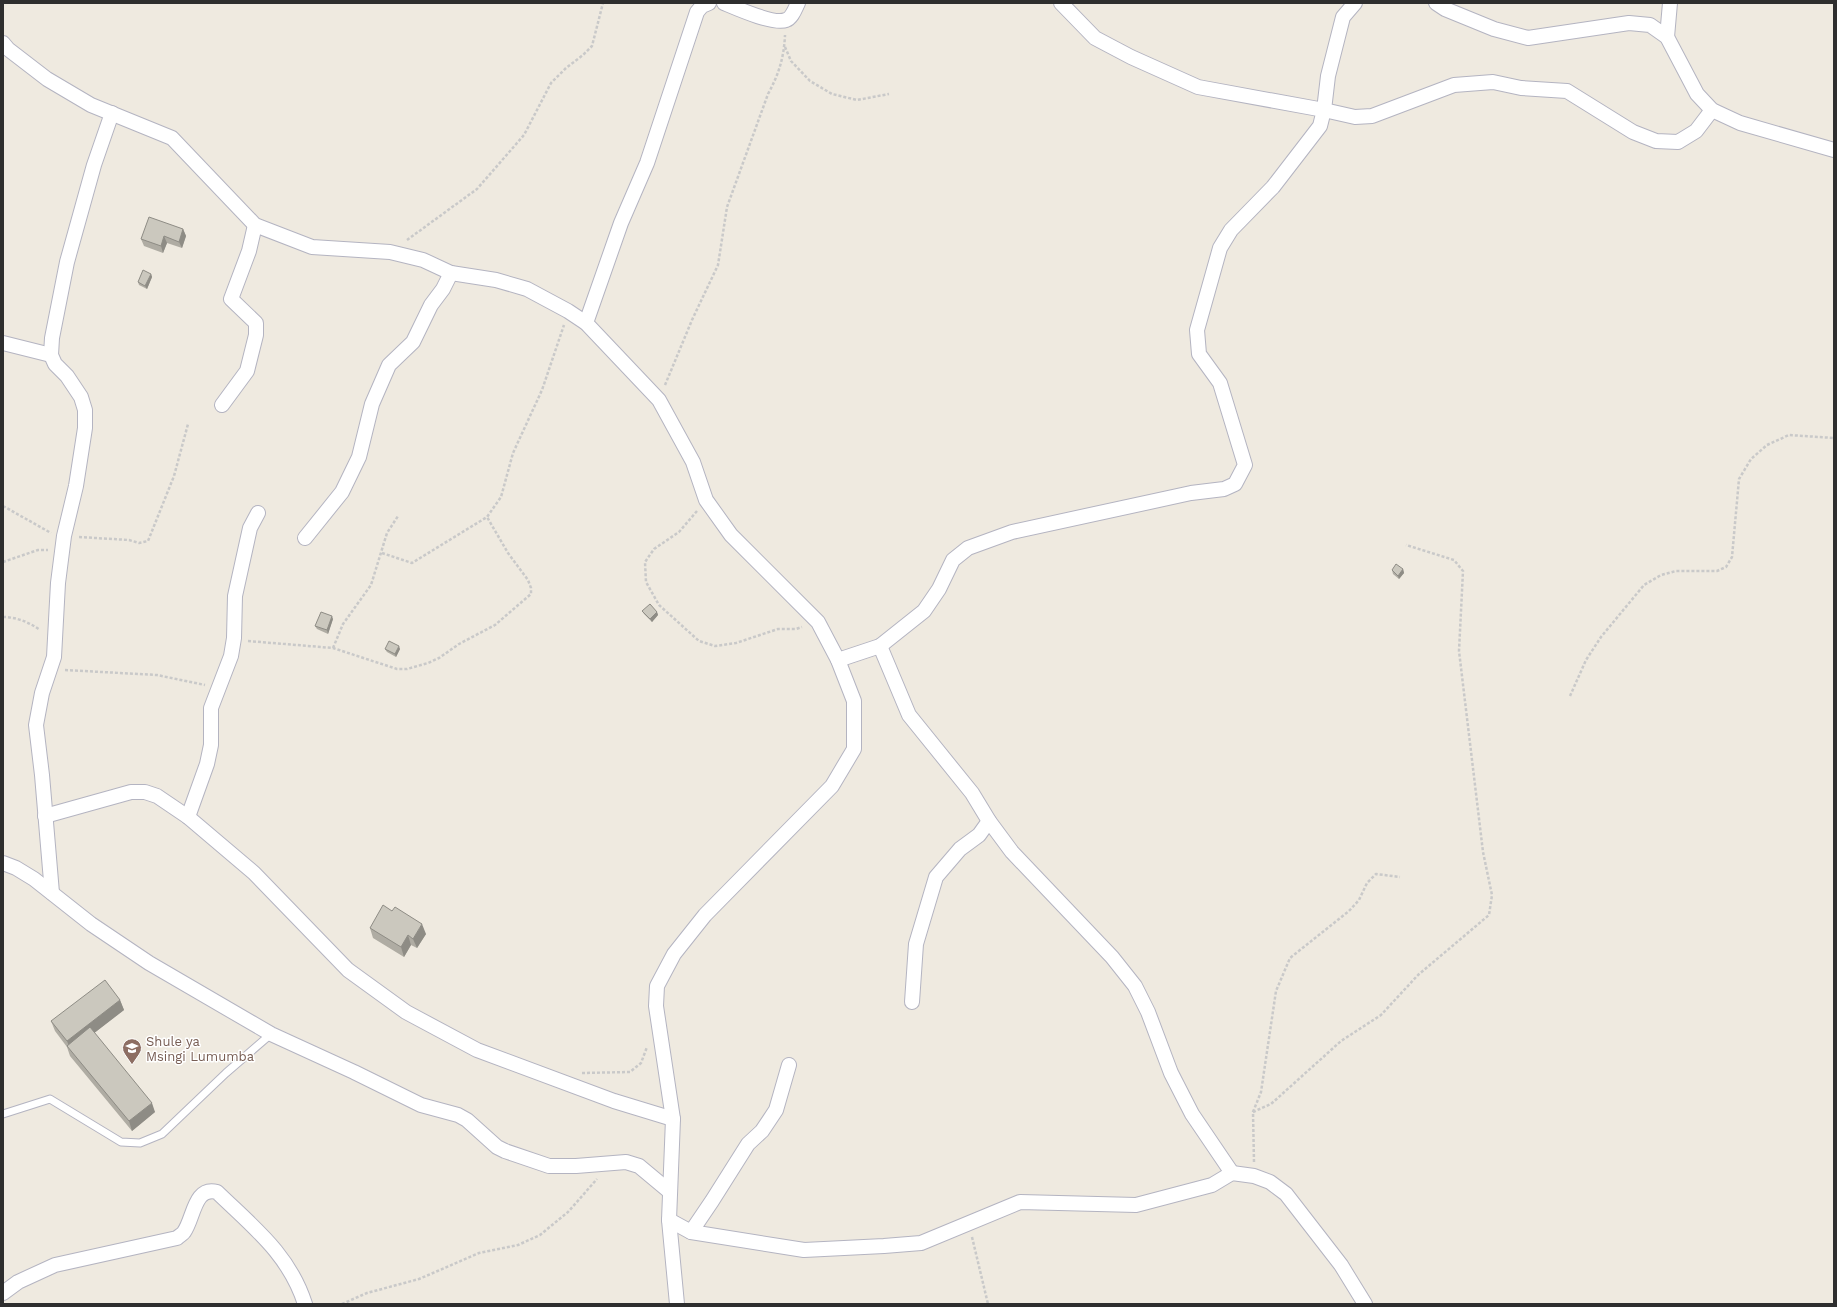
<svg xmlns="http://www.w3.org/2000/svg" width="1837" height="1307" viewBox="0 0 1837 1307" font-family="'Work Sans',sans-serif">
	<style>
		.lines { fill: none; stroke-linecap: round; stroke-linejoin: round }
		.service-casing { stroke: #b4b4c1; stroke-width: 9 }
		.minor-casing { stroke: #b4b4c1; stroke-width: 16 }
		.path { stroke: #c9c9c9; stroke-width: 2.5; stroke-dasharray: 3 2; stroke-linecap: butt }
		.service { stroke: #fff; stroke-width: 7 }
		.minor { stroke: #fff; stroke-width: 14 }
		.wall { fill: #afaca3 }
		.shaded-wall { fill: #8e8c85 }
		.building { fill: #cbc8be; stroke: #8e8c85 }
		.labels { text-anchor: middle; stroke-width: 3; stroke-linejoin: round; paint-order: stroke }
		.education-label { font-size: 13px; fill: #785e54; stroke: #fff; text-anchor: start }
	</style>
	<rect width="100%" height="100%" fill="#efeae0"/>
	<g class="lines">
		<defs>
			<path id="service" d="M3,1114L50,1099L121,1142L140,1143L162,1134L226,1073L271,1034"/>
			<g id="minor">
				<path d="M724,3C736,8 774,25 786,20C792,18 795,9 798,3"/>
				<path d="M1061,3L1095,38L1131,57L1198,87L1324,110L1355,117L1372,116L1454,85L1493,82L1521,88L1567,91L1633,132L1656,141L1678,142L1696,131L1712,110"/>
				<path d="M1436,3L1445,9L1494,29L1528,38L1629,23L1650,25L1667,37L1697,94L1712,110L1740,123L1834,150"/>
				<path d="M1667,37L1670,3"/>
				<path d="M3,43L8,49L47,79L91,105L172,138L255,225L312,247L390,252L423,260L451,273L496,280L527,289L568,311L586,323L659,400L693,462L706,500L731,535L818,622L838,660L854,701V749L832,786L705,915L674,954L657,986L656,1006L673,1119L669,1220L677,1304"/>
				<path d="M586,323L621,223L647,163L697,12L702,6L709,3"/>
				<path d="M3,343L51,355"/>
				<path d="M222,405L247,371L256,335V323L231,299L249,251L255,225"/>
				<path d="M305,538L342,492L359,457L372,404L389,365L413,342L431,305L443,289L451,273"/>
				<path d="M880,646L909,715L972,793L989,821L1012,852L1112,957L1135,986L1148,1012L1171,1073L1192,1114L1232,1173"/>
				<path d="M838,660L880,646L924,611L939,589L953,560L968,548L1012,532L1191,493L1224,489L1235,484L1245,465L1220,383L1199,354L1197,330L1220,248L1231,230L1273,187L1320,126L1324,110L1328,76L1343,17L1355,3"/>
				<path d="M45,816L131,792H145L157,796L188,817L254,873L348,970L406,1012L477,1050L614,1101L673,1119"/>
				<path d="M188,817L207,764L211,745V708L231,656L234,638L235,596L250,528L258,513"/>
				<path d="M3,863L16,868L34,879L91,924L149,963L271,1034L354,1072L421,1105L458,1115L467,1120L497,1147L505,1151L549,1166H576L626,1162L639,1166L669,1191"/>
				<path d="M52,893L42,775L36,725L42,693L54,657L58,583L64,536L76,486L85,428V410L81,397L67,376L55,364L51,355L52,338L67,262L94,165L112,113"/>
				<path d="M912,1002L916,944L936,877L960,849L979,835L989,821"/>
				<path d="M669,1220L691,1232L804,1250L884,1246L921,1243L1020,1202L1136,1205L1212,1185L1232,1173L1254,1176L1270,1182L1286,1194L1341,1265L1365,1304"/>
				<path d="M691,1232L712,1201L748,1144L762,1131L776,1110L789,1065"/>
				<path d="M3,1293L18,1282L55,1265L177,1238C179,1236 183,1234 184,1232C194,1218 194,1186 217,1192C253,1227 289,1254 305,1304"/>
			</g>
		</defs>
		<use href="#service" class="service-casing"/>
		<use href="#minor" class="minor-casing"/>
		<g class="path">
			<path d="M785,47L791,61L810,81L832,94L857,100L889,94"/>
			<path d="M407,240L477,189L524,135L551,83L566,68L583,55L592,46L603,3"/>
			<path d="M665,385L692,320L718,265L727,207L768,94C779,74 784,57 785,35"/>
			<path d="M3,506L51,533"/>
			<path d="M697,511L679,532L654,549L645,562L646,582L659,605L699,641L715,646L736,643L778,629H796L802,627"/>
			<path d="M79,537L129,540L139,543L148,541L174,476L188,424"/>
			<path d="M382,553L412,563L487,517L501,497L513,453L542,390L564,325"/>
			<path d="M3,562L38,550H48"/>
			<path d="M3,617C16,617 29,622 40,630"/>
			<path d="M248,641L333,648L397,669H407L428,663L439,658L459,644L495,625L531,594V588L528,580L508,553L487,517"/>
			<path d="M333,648L343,624L371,585L387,533L398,516"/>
			<path d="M65,670L157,675L205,685"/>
			<path d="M1570,696L1586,660L1601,637L1644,585L1661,575L1676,571H1717L1726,567L1732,557L1739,479L1751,459L1767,445L1789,435L1834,438"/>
			<path d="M582,1073L630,1072L641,1063L647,1047"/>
			<path d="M1253,1112L1271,1104L1341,1041L1381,1015L1418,975L1489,915L1492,895L1483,852L1459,651L1463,571L1454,560L1406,545"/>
			<path d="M1254,1162L1253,1112L1261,1092L1276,991L1290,958L1349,911L1359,900L1367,883L1376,874L1400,877"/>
			<path d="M972,1237L988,1304"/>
			<path d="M342,1304L367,1293L419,1279L479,1253L518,1245L540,1235L568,1212L597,1179"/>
		</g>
		<use href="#service" class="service"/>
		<use href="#minor" class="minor"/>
	</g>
	<g class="wall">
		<path d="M183,229L186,236L182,248L167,243L163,253L144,246L141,239Z"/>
		<path d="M151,274L152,277L147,289L139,285L138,282Z"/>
		<path d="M1403,569L1404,573L1399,579L1393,574L1392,570Z"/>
		<path d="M642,611L657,612L658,615L652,622L644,614Z"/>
		<path d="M333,619L328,634L317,629L315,626Z"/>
		<path d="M385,649H400L396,657L387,652Z"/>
		<path d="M370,928L426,934L417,948L411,945L404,957L373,938Z"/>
		<path d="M120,1000L124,1010L94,1033L155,1112L132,1131L70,1056L67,1047L55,1031L51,1021Z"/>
	</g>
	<g class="shaded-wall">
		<path d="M183,229L186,236L182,248L179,242Z"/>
		<path d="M164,236L167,243L163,253L161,246Z"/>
		<path d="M151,274L152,277L147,289L145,286Z"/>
		<path d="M1403,569L1404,573L1399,579L1398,576Z"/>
		<path d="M657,612L658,615L652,622L650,619Z"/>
		<path d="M332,616L333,619L328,634L327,630Z"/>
		<path d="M399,646L400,649L396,657L395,654Z"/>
		<path d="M422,924L426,934L417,948L413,939Z"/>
		<path d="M408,935L411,945L404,957L401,947Z"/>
		<path d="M120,1000L124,1010L71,1051L67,1041Z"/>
		<path d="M152,1103L155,1112L132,1131L129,1121Z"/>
	</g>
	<g class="building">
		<path d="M149,217L183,229L179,242L164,236L161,246L141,239Z"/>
		<path d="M143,270L151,274L145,286L138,282Z"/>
		<path d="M1396,564L1403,569L1398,576L1392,570Z"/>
		<path d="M650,604L657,612L650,619L642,611Z"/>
		<path d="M321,612L332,616L327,630L315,626Z"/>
		<path d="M389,641L399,646L395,654L385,649Z"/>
		<path d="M383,905L392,911L395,907L422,924L413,939L408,935L401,947L370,928Z"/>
		<path d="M105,980L120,1000L67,1041L51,1021Z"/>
		<path d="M90,1027L152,1103L129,1121L67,1046Z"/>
	</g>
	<defs>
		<symbol id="school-pin" viewBox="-11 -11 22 30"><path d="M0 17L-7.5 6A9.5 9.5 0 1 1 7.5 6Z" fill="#8d6e63" stroke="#fff"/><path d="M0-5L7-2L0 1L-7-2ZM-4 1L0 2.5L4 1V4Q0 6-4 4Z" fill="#fff"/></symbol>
	</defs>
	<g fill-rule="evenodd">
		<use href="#school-pin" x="121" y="1037" width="22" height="30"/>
	</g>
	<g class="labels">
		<g class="education-label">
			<text x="146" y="1046">Shule ya<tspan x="146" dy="15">Msingi Lumumba</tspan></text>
		</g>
	</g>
	<rect width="1837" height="1307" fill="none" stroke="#2e2e2e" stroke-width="8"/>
</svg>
